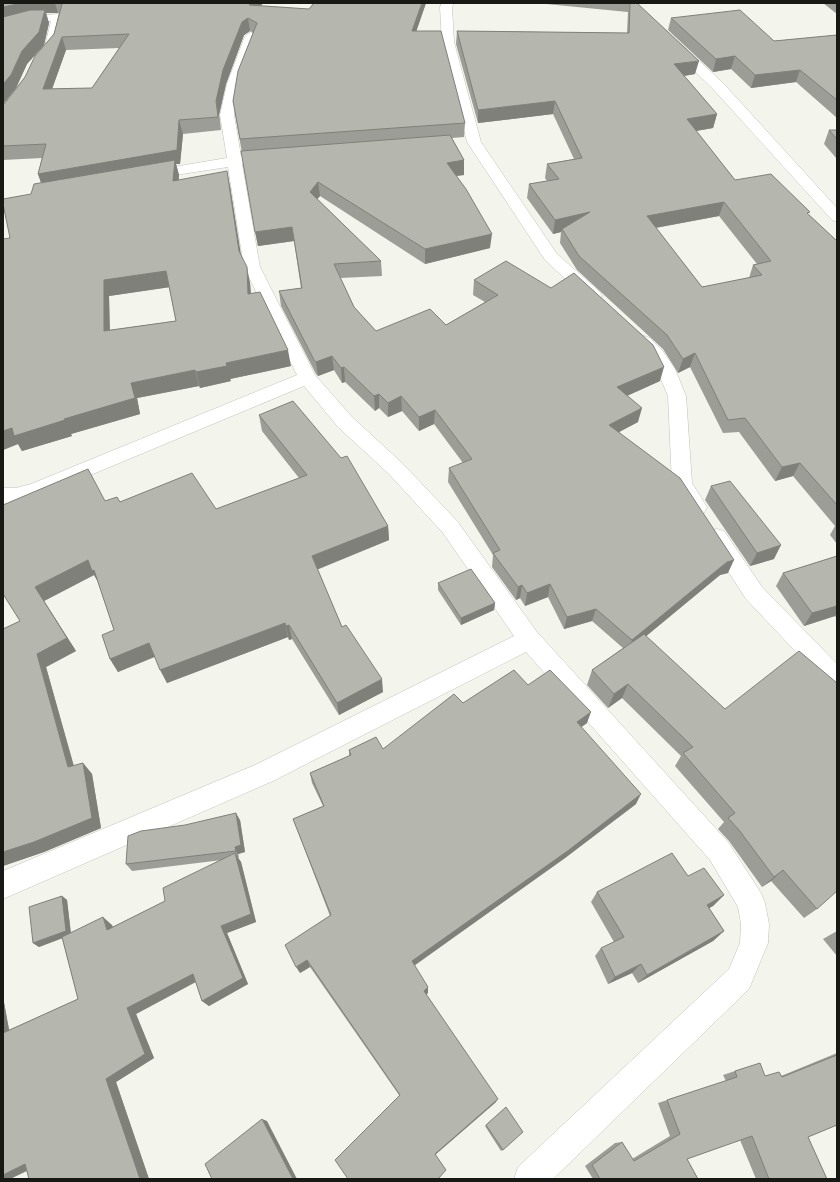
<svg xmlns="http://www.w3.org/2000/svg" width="840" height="1182" viewBox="0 0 840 1182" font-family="Helvetica,sans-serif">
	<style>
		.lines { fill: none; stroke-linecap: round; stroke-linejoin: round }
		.minor-casing { stroke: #c0c2b9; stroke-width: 1 }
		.minor { fill: #fff; fill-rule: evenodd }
		.wall { fill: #9c9d96; fill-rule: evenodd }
		.shaded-wall { fill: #7f807a }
		.building { fill: #b5b7ae; stroke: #7f807a; fill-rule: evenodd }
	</style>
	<rect width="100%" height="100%" fill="#f3f4eb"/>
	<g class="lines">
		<defs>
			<g id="minor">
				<path d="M442,3H454L452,7L454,42L481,142L557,254L600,292L602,296L600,300L594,301L588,300L545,260L467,142L442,42L440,7Z"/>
				<path d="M58,14L64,17L57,47L44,62H36L34,59L45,46L51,21L34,22L3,30V22L34,16Z"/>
				<path d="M251,32L257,36L239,84L234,115L241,156H255L257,159L255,162L242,164L260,267L315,375L352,417L403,464L457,521L537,632L728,842L761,893L765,903L769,924L768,943L749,989L553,1179H514L518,1167L729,969L740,943L741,924L738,907L710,860L526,652L273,781L3,899V871L255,765L514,636L443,533L389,474L338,427L304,386L45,494L16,504H3V488H16L31,484L297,375L244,267L228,167L149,179L144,178L142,175L144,172L149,171L227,158L220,115L227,84L245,36Z"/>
				<path d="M676,42L680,43L723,83L837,208V222L832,220L713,89L672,49L670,46L672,43Z"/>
				<path d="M644,336L650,338L662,350L675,369L686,396L692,483L707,507L704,513L697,515L690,513L672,484L668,396L657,370L635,342L638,338Z"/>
				<path d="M717,529L724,531L762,587L837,664V690L829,687L746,599L706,537L710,531Z"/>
			</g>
		</defs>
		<use href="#minor" class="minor-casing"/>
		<use href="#minor" class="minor"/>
	</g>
	<g class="wall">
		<path d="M3,3H263L261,6L309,9L314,3H426L416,31L465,123L464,137L452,138L464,160V175L456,176L490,248L425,264L320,196L317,199L381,261L382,276L340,278L354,307L376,331L446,325L485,302L473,295L474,280L660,381L627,396L638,422L619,432L728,573L720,575L646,636L817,909L804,918L771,881L762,887L729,841L718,829L724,822L675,766L681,756L622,698L608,708L587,685L592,670L623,648L592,621L564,629L548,597L525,606L520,598L516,600L492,567L493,555L448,482L449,468L463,463L434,424L419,431L402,411L388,417L379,408L375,411L345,382L342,383L334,370L318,376L316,374L281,306L279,291L301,288L294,241L258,246L233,101L253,33L250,31L244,35L226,84L219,115L221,130L183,134L180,164H176L179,175V180L230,186L240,253L250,283L251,294L291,366L230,379L231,381L200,388L199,386L137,398L140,414L71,434L72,436L22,451L18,444L3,450V239L10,238L31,194L41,183L38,174L42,158L3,160V104H4L25,77L54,34L59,13H46L49,23L44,45L27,64L16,88L3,104ZM119,48L92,88L52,89L66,50ZM169,287L176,321L110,330L109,296Z"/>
		<path d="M536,3H637L695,74L684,76L717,114L713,128L696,131L735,180L809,215L837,241V544L830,535L835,526L793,476L775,481L739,432L723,433L690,367L678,373L663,349L577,270L560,243L561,232L553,234L527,198L529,184L547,181L545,178L547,164L574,159L553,114L478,123L456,44L457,31L627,33L628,12ZM719,216L757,264L753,265L749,278L702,287L656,228Z"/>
		<path d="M823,3H837V14Z"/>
		<path d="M671,18L774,41L837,35V118L796,82L751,88L731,69L713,72L668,30Z"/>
		<path d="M829,130H837V159L824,144Z"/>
		<path d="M259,415L388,526L389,540L317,569L342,627L383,692L339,715L292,639L289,640L288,637L167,683L155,657L118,672L110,659L114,630L98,582L94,575L44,601L76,651L46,667L74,766L83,763L92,774L101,828L44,852L3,866L4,868H3V629L20,621L105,501L216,509L299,478L262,431Z"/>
		<path d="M711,486L774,559L750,566L705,500Z"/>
		<path d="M837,556V619L835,616L804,626L776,586L783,573Z"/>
		<path d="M438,583L495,603L494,610L461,625L438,590Z"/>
		<path d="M528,685L587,723L581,727L636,804L565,858L414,966L428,993L426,994L496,1102L436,1154L438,1179L399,1095L310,967L300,973L330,916L293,819L323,806L312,783L310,773L349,756V750L383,749L463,703Z"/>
		<path d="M240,820L245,852L238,854L239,857L238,858L241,862L256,922L227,933L248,984L209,1006L202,1001L196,982L136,1014L154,1058L116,1082L149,1179H29L27,1171L10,1179H3V997L9,1030L78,999L62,938L39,947L33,943L62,896L67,900L71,933L112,925L113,927L165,901L222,860L132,871L126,864Z"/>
		<path d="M688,876L724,895L713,906L709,908L724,931L713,941L638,983L632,973L608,984L595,956L601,948L614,942L591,902L597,892Z"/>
		<path d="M837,931V956L823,939Z"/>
		<path d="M837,1053V1125L808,1137L827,1179H756L740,1140L687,1159L698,1179H593L585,1166L615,1143L622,1142L632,1159L670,1136L658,1103L726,1081L723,1075L735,1071L765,1076H781Z"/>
		<path d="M506,1107L503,1150L501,1151L485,1126Z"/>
	</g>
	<g class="shaded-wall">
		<path d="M22,3H55L58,13H46L49,23L44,45L27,64L16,88L3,104V84L22,51L3,21V7Z"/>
		<path d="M251,3H263L251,18L249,5Z"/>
		<path d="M422,3H426L412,44V31Z"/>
		<path d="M248,18L250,31L244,35L226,84L219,115L221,130L216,101L223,70L242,22Z"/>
		<path d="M62,37L66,50L47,103L43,89Z"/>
		<path d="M735,56L731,69L713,72L716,59Z"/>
		<path d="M699,61L695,74L671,78L674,64Z"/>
		<path d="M800,70L796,82L751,88L755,75Z"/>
		<path d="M555,101L553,114L478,123V110Z"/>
		<path d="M717,114L713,128L684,133L687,119Z"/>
		<path d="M179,120L183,134L180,164H176L179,175L177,196L43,188L38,174Z"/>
		<path d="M464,160V175L446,177L447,163Z"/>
		<path d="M227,171L230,186L243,267L239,251Z"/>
		<path d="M318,182L320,196L311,206L310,192Z"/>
		<path d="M724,202L719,216L643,230L647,216Z"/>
		<path d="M590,212L562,229L561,232L553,234L555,220Z"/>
		<path d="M292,227L294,241L258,246L255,232Z"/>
		<path d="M492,234L490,248L425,264V249Z"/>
		<path d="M247,267L250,283L252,310L248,294Z"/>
		<path d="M166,271L171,287L109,296L110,346L104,331V280Z"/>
		<path d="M288,350L291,366L230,379L231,381L200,388L196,372L226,363Z"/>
		<path d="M695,353L690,367L678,373L683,359Z"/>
		<path d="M332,356L334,370L318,376L316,362Z"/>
		<path d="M344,367L345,382L342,383L341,368Z"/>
		<path d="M664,367L660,381L613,402L617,387Z"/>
		<path d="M195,370L199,386L137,398L140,414L71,434L72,436L22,451L18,444L3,450V431L12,428L64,419L131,383Z"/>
		<path d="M379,394V408L375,411L374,396Z"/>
		<path d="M401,396L402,411L388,417V403Z"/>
		<path d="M642,408L638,422L606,439L609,425Z"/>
		<path d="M435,410L434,424L419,431V417Z"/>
		<path d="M800,463L793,476L775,481L782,467Z"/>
		<path d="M388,526L389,540L314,571L312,556Z"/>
		<path d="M781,545L774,559L750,566L757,553Z"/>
		<path d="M88,560L94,570L100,585L94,575L44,601L76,651L46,667L77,778L68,767L37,654L35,587Z"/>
		<path d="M734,560L728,573L720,575L627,652L632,640L727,562Z"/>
		<path d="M550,584L548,597L525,606L527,593Z"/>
		<path d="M522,585L520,598L516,600L518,587Z"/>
		<path d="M495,603L494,610L461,625V618Z"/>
		<path d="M837,606V613L835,616L804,626L812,613Z"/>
		<path d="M596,609L592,621L564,629L567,617Z"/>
		<path d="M285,623L288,637L167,683L160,670Z"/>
		<path d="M289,625L292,639L289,640L286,626Z"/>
		<path d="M149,643L156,656L118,672L110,659Z"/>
		<path d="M382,679L383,692L339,715L337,703Z"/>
		<path d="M628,684L622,698L608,708L614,694Z"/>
		<path d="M591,712L587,723L573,733L577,722Z"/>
		<path d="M83,763L92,774L101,828L44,852L3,866L4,868H3V852Z"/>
		<path d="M641,794L636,804L565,858L412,967V961Z"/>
		<path d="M236,813L240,820L245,852L238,854L239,857L236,851L235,847Z"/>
		<path d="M235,853L241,862L256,922L227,933L248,984L209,1006L202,1001L221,926Z"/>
		<path d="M783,870L771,881L762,887L774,877Z"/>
		<path d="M724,895L713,906L697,915L707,905Z"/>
		<path d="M62,896L67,900L71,935L39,947L33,943Z"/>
		<path d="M103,917L112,925L116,937L107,930Z"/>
		<path d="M724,931L713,941L638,983L647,975Z"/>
		<path d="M307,960L310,967L300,973L296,967Z"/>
		<path d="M641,964L632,973L608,984L615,977Z"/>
		<path d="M193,974L199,980L136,1014L154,1058L116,1082L149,1179H140L106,1079L127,1008Z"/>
		<path d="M428,987V993L424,996V991Z"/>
		<path d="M3,997L11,1040L3,1037Z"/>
		<path d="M498,1099L496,1102L435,1155V1154Z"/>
		<path d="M262,1119L267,1121L297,1179H293Z"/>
		<path d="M25,1164L38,1165L10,1179H3V1175Z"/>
	</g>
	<g class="building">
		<path d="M3,3H22L3,7Z"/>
		<path d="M59,3H251L249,5L309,9L314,3H422L412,31H441L465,123L240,139L233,101L238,71L257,23L248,18L242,22L223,70L216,101L218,117L179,120L177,150L38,174L46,144L3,146V104H4L25,77L35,56L54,34L62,4ZM129,34L92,88L43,89L62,37Z"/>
		<path d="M630,3H637L699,61L674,64L717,114L687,119L735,180L771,174L810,212L807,213L837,241V505L800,463L782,467L745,418L728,420L695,353L683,359L667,335L579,256L562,229L590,212L555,220L529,184L559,179L547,164L582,158L555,101L478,110L457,31L629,33ZM724,202L771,261L753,265L762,275L702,287L647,216Z"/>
		<path d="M30,10H45L39,32L22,51L11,75L3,84V17Z"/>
		<path d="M740,10L774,41L837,35V100L800,70L755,75L735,56L716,59L671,18Z"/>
		<path d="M829,130H837V139Z"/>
		<path d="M450,135L464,160L447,163L466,189L492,234L425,249L318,182L310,192L381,261L334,264L354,307L376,331L430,309L446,325L498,295L474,280L506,261L551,288L574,273L653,345L664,367L617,387L642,408L609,425L680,478L734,560L727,562L632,640L596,609L567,617L550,584L527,593L522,585L518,587L493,553L500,550L449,468L472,459L435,410L419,417L401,396L388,403L379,394L374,396L344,367L341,368L332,356L316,362L314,360L279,291L302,288L292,227L255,232L241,151Z"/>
		<path d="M175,160L173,181L227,171L239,251L247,267L248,294L260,292L288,350L226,363L227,366L196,372L195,370L131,383L135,398L64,419L65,420L14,436L12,428L3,431V239L10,238L3,204V199L31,194L34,184ZM166,271L176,321L104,331V280Z"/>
		<path d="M293,401L341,458L347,456L388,526L312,556L342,627L346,625L382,679L337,703L289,625L286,626L285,623L160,670L149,643L110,659L102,635L114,630L94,570L92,571L88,560L35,587L67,638L37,654L68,767L83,763L92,818L34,842L3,852V629L20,621L3,594V505L88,469L105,501L117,497L120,502L192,473L216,509L307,475L259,415Z"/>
		<path d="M730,481L781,545L757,553L711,486Z"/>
		<path d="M837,556V606L812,613L783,573Z"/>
		<path d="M471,569L495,603L461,618L438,583Z"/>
		<path d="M644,634L725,709L799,651L837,683V891L817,909L783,870L774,877L739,830L728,818L735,813L683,753L693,747L628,684L614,694L592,670Z"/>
		<path d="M514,670L528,685L550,670L591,712L577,722L641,794L569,850L412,961L428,987L424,991L498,1099L435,1154L446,1170L438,1179H348L335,1160L400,1095L307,960L296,967L285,945L331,915L293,819L324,806L310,773L351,755L349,750L376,737L383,749L454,694L463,703Z"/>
		<path d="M236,813L241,845L235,847L236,851L126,864L128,836L141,831L185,825Z"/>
		<path d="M235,853L251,914L221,926L243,978L202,1001L193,974L127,1008L145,1054L106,1079L140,1179H29L25,1164L3,1175V1033L78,999L62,937L103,917L107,930L165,901L163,888Z"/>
		<path d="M672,853L688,876L704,868L724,895L707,905L724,931L647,975L641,964L615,977L601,948L624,937L597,892Z"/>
		<path d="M62,896L66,931L33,943L29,907Z"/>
		<path d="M837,1055V1125L808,1137L827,1179H769L752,1136L687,1159L698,1179H600L592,1165L622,1142L634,1161L680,1134L667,1100L737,1077L735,1071L760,1063L765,1076L779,1072L782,1077Z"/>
		<path d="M506,1107L523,1132L503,1150L486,1125Z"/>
		<path d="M262,1119L293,1179H212L205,1164Z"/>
	</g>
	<rect width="840" height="1182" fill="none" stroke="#181915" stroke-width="8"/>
</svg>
